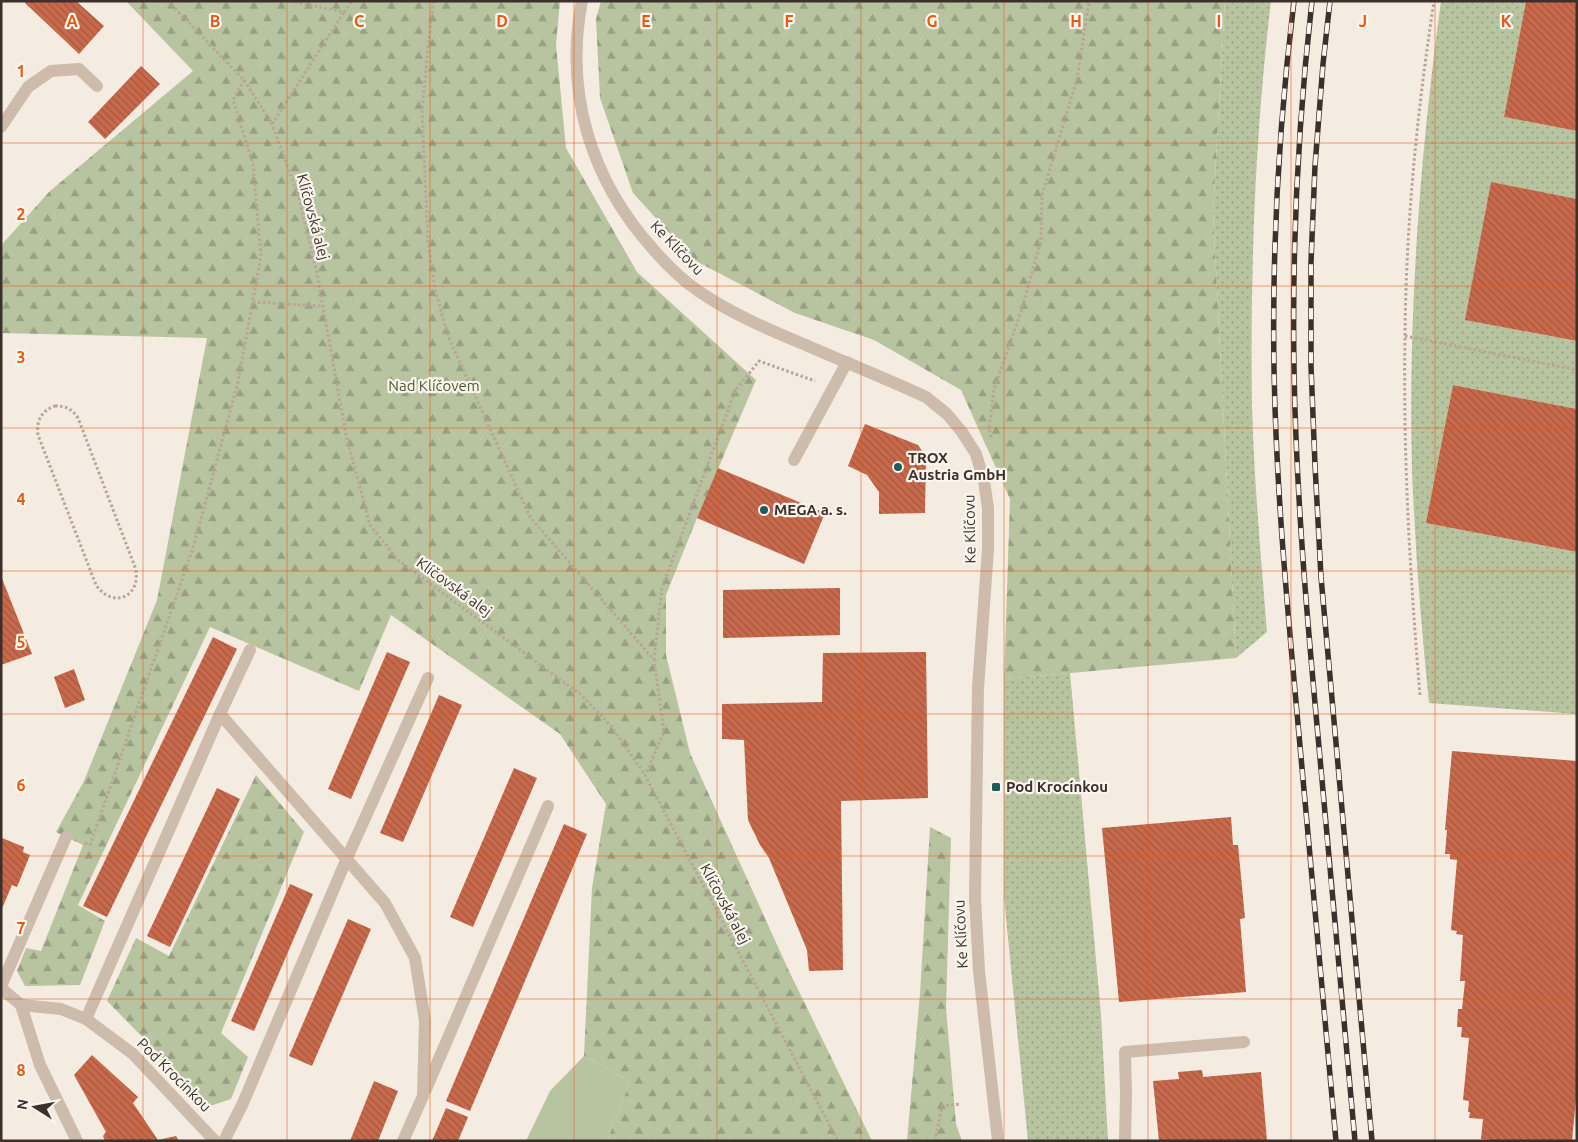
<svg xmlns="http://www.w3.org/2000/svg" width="1578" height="1142" viewBox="0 0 1578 1142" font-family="Ubuntu,sans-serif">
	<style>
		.grass { fill: url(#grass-dots) }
		.forest { fill: url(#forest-firs) }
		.park { fill: #b8c4a0 }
		.building { fill: url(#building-back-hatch) }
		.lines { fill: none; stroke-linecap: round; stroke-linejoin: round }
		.path { stroke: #b9a596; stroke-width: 3; stroke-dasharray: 2.5 2.5; stroke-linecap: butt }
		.minor { stroke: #cdbbac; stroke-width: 12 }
		.rail-casing { stroke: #3b302b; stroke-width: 5.5 }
		.rail { stroke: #fbf5ee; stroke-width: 4; stroke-dasharray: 11; stroke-linecap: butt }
		.grid { fill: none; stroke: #e8590c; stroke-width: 1; stroke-opacity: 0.55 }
		.poi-dot { fill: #1f5a5e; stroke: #fbf5ee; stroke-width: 2 }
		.labels { text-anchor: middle; stroke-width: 4.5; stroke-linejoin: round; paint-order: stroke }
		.street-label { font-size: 15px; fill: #3b302b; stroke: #fbf5ee }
		.park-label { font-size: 15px; fill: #4a5a2e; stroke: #fbf5ee }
		.poi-label { font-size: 15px; font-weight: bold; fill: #3b302b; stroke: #fbf5ee; text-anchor: start }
		.grid-label { font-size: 16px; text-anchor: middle; font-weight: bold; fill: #e8590c; stroke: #fbf5ee; stroke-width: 4.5; stroke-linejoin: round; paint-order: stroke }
	</style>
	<defs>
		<pattern id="grass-dots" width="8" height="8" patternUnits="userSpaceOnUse" patternTransform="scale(1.25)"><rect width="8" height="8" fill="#b8c4a0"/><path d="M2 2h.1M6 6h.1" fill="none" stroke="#97a083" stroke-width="1.8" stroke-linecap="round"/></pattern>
		<pattern id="forest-firs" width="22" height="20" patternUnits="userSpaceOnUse" patternTransform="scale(1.25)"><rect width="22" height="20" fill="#b8c4a0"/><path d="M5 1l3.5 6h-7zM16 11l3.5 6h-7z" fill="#97a083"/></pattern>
		<pattern id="building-back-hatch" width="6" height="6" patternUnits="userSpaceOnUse" patternTransform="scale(1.25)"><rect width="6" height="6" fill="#c8694b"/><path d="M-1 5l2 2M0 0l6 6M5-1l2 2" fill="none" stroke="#a4573f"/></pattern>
	</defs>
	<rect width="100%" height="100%" fill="#f4ebe1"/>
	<g class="grass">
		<path d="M1225,1H1271C1255,135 1250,271 1252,406C1254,481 1261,557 1267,632L1236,658L1213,212Z"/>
		<path d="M1441,1H1526L1504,117L1577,131V199L1491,183L1466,320L1577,341V409L1453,385L1427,523L1577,552V714L1429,703C1421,625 1415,547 1412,469C1408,312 1420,156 1441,1Z"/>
		<path d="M1070,673L1101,1015L1108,1141H1028L1004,897V679Z"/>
	</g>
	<g class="forest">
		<path d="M126,1H560L556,45L566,148L637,272L756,380L697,518L666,595V655L690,753L788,969L872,1141H607L630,1081L584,1056L592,888L606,804L560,734L391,615L359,691L210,627L78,905L105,921L80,985L25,986L17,971L26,948L41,951L83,845L56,832L84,781L157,600L207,338L1,333V248L4,242L50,191L193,71Z"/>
		<path d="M601,1H1225L1213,212L1236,658L1004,679L1010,499L961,390L874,340L795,313L694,260L633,193L600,98L596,19Z"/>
		<path d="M256,775L304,832L221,1033L248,1057L231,1099L210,1106L107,1001L136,938L169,956Z"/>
		<path d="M930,827L951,838L946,1008L956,1124L962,1141H907L920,994Z"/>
	</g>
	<path class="park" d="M584,1056L630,1081L607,1141H526L550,1091Z"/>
	<g class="building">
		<path d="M27,1H76L104,26L79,54L25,3Z"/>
		<path d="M1526,1H1577V131L1504,117Z"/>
		<path d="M141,66L160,84L105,139L88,122Z"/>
		<path d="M1491,182L1577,199V341L1465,320Z"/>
		<path d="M1453,385L1577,409V552L1426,523Z"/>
		<path d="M865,424L918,445L926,457L925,513L879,514V492L867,475L848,466Z"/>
		<path d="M718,468L825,513L804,564L697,518Z"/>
		<path d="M1,576L32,654L1,665Z"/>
		<path d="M840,588V635L723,638V590Z"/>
		<path d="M213,637L237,649L107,917L83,906Z"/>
		<path d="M387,652L410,662L351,799L328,789Z"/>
		<path d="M926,652L928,798L841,801L843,970L809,971L807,950L769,858L760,845L748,820L744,740L722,739V704L822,702L823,653Z"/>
		<path d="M74,669L85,700L65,708L54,677Z"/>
		<path d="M439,695L462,705L403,842L380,833Z"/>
		<path d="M1452,751L1577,761V1088L1572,1141H1504L1481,1139L1483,1119L1469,1118L1470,1112H1468L1469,1101L1463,1100L1469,1038L1461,1037L1462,1027H1457L1458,1009H1462L1465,981H1460L1463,935L1456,934L1457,931L1451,930L1457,860L1450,859V854H1445L1447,830H1445Z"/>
		<path d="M514,768L537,778L473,927L450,917Z"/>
		<path d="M217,788L240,799L170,947L147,936Z"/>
		<path d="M1231,817L1233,845H1238L1245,918L1240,919L1246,992L1119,1002L1102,828Z"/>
		<path d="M564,824L587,834L470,1111L446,1101Z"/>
		<path d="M2,838L24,847L23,852L30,855L17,887L12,885L1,911Z"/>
		<path d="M290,884L313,894L254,1031L231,1021Z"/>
		<path d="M348,919L371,929L312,1066L289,1056Z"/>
		<path d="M92,1055L138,1097L133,1103L158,1140L176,1136L179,1141H105L103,1136L106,1132L74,1075Z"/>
		<path d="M1202,1070L1203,1077L1261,1072L1267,1141H1159L1153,1081L1179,1079L1178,1072Z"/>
		<path d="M374,1081L398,1091L378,1141H350Z"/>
		<path d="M446,1108L468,1117L458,1141H432Z"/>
	</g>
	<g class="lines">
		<g class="path">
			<path d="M168,1L244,80L272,124L299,198L317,273L346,435L370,525L398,560L580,694L611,726L645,775L838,1141"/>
			<path d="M290,1L344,12L352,1"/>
			<path d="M434,1L431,18L422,110L428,242L435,289L448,336L530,517L654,660L664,732L645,775"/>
			<path d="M272,124L344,12"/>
			<path d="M253,302L323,306"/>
			<path d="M1405,336L1577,370"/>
			<path d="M55,406C66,406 72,409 78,418L135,567C143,596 113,610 96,585L38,435C36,421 41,411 55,406Z"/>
			<path d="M991,437L989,428L994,389L1022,309L1041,240L1042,195L1077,79L1089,1"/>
			<path d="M654,660L662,588L735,391L759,361L815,381"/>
			<path d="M1420,695C1410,575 1403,457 1405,336C1406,224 1417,112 1434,1"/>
			<path d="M85,843L90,845L193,548L238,382L261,256L253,164L233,100L244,80"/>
			<path d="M935,1141L942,1106L961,1104"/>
		</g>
		<g class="minor">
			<path d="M582,1C564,93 591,180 653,249C666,264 681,279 697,290C731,314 770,330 808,346C847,363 887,379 926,397L947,414L962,432L976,454L984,481L988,508V549L978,688L975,898L979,971L998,1141"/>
			<path d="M1,127L28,87L51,71L79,69L97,86"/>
			<path d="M794,460L847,362"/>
			<path d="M220,714L385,903L415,958L425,1021L423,1096L403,1141"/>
			<path d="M1,986L66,837"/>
			<path d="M1,988L21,1005L61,1009L86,1019L133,1054L215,1141"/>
			<path d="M21,1005L40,1065L77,1141"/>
			<path d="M86,1019L220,714L250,650"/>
			<path d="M426,1089L548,806"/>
			<path d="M224,1141L243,1103L347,858L428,678"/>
			<path d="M1125,1141L1126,1095L1125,1052L1244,1042"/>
		</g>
		<defs>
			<g id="rail">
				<path d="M1294,1C1279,123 1272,246 1274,368C1276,491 1288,613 1299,735C1311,870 1324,1005 1336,1141"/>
				<path d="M1312,1C1298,123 1292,245 1294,368C1296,498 1308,628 1320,758C1331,885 1343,1013 1355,1141"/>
				<path d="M1330,1L1323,64L1315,166L1311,262V366L1315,465L1321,577L1372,1141"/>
			</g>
		</defs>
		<use href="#rail" class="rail-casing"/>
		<use href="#rail" class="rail"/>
	</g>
	<path class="grid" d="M143,1V1141M287,1V1141M430,1V1141M574,1V1141M717,1V1141M861,1V1141M1004,1V1141M1148,1V1141M1291,1V1141M1435,1V1141M1,143H1577M1,286H1577M1,428H1577M1,571H1577M1,714H1577M1,856H1577M1,999H1577"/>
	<g class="poi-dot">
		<circle cx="898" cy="467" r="5"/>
		<circle cx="764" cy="510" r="5"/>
		<rect x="991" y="782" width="10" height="10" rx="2.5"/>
	</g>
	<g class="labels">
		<g class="street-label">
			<text transform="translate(313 217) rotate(75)" y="5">Klíčovská alej</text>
			<text transform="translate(677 248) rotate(46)" y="5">Ke Klíčovu</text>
			<text transform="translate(970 529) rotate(-91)" y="5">Ke Klíčovu</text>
			<text transform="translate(454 587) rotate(36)" y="5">Klíčovská alej</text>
			<text transform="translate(725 904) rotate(62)" y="5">Klíčovská alej</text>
			<text transform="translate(961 934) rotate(-93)" y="5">Ke Klíčovu</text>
			<text transform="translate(174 1075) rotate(45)" y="5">Pod Krocínkou</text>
		</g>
		<g class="park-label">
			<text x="434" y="391">Nad Klíčovem</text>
		</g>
		<g class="poi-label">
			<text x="908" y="463">TROX<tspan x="908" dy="17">Austria GmbH</tspan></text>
			<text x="774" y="515">MEGA a. s.</text>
			<text x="1006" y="792">Pod Krocínkou</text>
		</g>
	</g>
	<g class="grid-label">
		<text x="72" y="27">A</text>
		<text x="215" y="27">B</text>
		<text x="359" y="27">C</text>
		<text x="502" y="27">D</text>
		<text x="646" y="27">E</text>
		<text x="789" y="27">F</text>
		<text x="932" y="27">G</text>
		<text x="1076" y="27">H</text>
		<text x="1219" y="27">I</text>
		<text x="1363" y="27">J</text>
		<text x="1506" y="27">K</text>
		<text x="21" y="77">1</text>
		<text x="21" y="220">2</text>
		<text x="21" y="363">3</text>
		<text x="21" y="505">4</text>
		<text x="21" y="648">5</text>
		<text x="21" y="791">6</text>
		<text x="21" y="934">7</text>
		<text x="21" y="1076">8</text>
	</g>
	<rect width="1578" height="1142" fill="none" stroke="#3b302b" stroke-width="5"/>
	<g transform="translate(35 1107) rotate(281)" stroke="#fbf5ee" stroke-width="4" paint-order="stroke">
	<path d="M0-4L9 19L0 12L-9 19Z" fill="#3b302b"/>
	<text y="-8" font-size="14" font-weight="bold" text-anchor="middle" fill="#3b302b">N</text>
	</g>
</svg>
